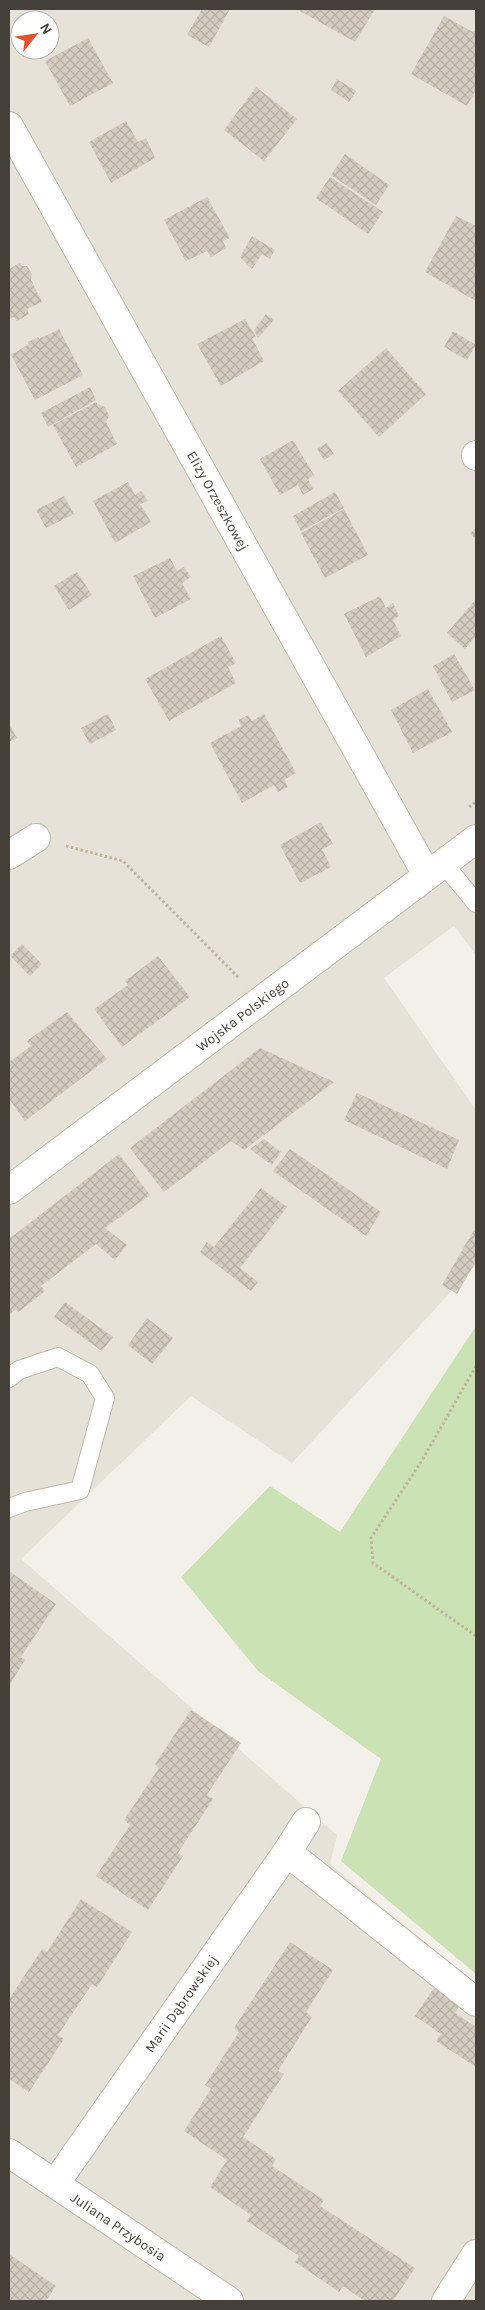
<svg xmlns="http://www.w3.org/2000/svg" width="485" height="2310" viewBox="0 0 485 2310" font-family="Karla,sans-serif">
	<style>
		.residential { fill: #e6e2d7; fill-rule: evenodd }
		.green { fill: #cbe2b5 }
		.building { fill: url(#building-cross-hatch) }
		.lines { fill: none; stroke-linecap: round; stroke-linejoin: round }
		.service-casing { stroke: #bdb8ac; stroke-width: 20 }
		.minor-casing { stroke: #bdb8ac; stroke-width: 30 }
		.path { stroke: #bdb49e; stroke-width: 3; stroke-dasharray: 2.5 2.5; stroke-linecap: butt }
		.service { stroke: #fff; stroke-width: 18 }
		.minor { stroke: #fff; stroke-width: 28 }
		.labels { text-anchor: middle; stroke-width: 4; stroke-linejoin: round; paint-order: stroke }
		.street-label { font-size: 14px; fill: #454038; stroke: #fff }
	</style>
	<defs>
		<pattern id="building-cross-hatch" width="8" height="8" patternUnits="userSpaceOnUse" patternTransform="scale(1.25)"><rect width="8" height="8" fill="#d3ccbf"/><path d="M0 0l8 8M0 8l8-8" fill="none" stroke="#b6b0a5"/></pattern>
	</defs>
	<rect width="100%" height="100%" fill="#f2f0e8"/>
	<path class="residential" d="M9,9H476V955L454,926L384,978L476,1110V1265L292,1463L191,1396L21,1559L337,1835L330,1864L476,1984V2301H9ZM20,20H50V50H20Z"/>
	<path class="green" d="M476,1326V1974L341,1861L381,1759L258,1671L181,1577L270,1486L340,1532Z"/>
	<g class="building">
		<path d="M202,9H230L209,47L187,35Z"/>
		<path d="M301,9H375L355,42L300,11Z"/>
		<path d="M444,16L473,32L476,30V90L467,106L411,74Z"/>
		<path d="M88,38L113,83L70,106L45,61Z"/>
		<path d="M337,79L356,91L349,102L331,90Z"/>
		<path d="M256,87L297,119L264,161L224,130Z"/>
		<path d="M126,121L138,142L146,138L155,158L111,183L89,142Z"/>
		<path d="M345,154L389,185L376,205L331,175Z"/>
		<path d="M330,177L383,212L368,234L316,198Z"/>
		<path d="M207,197L230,238L223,241L226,248L211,257L207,251L186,261L164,220Z"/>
		<path d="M456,216L476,226V301L425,272Z"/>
		<path d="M252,236L275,250L270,259L262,254L252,269L240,257Z"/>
		<path d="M20,263L22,266H27L32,274L31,280L42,302L27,309L29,314L17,321L14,317L9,319V269Z"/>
		<path d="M266,314L274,320L258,338L254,330Z"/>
		<path d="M245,319L256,337L252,338L264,361L221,386L197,344Z"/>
		<path d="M59,329L83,375L35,400L11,355L29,344L28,342L38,337L39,339Z"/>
		<path d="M453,331L476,345L467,360L444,347Z"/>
		<path d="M386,348L426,394L379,437L338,391Z"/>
		<path d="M90,387L96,400L48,427L41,413Z"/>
		<path d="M96,402L97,404L105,407L109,416L106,422L117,444L76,467L53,425Z"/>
		<path d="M293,440L314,475L308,479L313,489L303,495L298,485L280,495L260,459Z"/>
		<path d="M327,443L334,454L324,460L317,449Z"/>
		<path d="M128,482L135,495L141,491L148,501L140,504L151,522L115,543L93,501Z"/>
		<path d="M335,492L344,508L301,531L293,516Z"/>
		<path d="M64,496L74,514L46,528L36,510Z"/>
		<path d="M344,509L368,555L325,578L301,533Z"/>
		<path d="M476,527V539L470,534Z"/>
		<path d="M170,558L177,571L184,567L191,577L182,583L191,599L155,618L133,576Z"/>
		<path d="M77,572L92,595L69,610L54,586Z"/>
		<path d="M380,596L386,608L393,603L399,616L393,620L401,636L366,657L344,614Z"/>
		<path d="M476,599V636L465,649L447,633Z"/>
		<path d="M221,636L236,663L228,667L236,683L169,721L145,679Z"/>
		<path d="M454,654L475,690L452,702L433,666Z"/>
		<path d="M428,689L452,732L413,753L391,710Z"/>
		<path d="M108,714L116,730L90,744L81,728Z"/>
		<path d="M264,714L296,773L284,780L288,787L278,792L274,785L242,803L210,743L241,726L239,720L248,715L252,721Z"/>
		<path d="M9,724L17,738L9,742Z"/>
		<path d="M321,822L333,844L322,849L331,867L300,883L280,845Z"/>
		<path d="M22,944L42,964L30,976L10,956Z"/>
		<path d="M158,956L190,997L122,1047L94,1009L128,985L125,981Z"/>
		<path d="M67,1012L107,1059L25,1121L9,1099V1062L31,1046L27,1041Z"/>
		<path d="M260,1048L334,1082L244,1150L231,1141L164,1192L130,1148Z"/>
		<path d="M357,1093L459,1140L447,1169L344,1120Z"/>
		<path d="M264,1139L281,1152L272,1165L250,1149Z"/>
		<path d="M290,1149L381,1212L366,1236L273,1171Z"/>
		<path d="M119,1154L150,1195L105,1228L127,1245L115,1260L96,1244L41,1286L45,1291L20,1311L18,1312L16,1309L9,1315V1239Z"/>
		<path d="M261,1188L287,1207L240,1268L258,1282L251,1291L200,1252L207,1242L214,1247Z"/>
		<path d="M474,1230L476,1231V1261L457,1294L442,1285Z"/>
		<path d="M65,1302L113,1337L102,1351L54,1317Z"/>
		<path d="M147,1318L173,1338L152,1364L128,1345Z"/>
		<path d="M9,1571L56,1604L21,1657L25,1660L9,1686Z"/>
		<path d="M191,1710L241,1743L207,1795L213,1799L178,1853L183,1856L148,1910L96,1876L130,1825L124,1820L159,1768L155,1764Z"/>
		<path d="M81,1899L132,1932L97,1987L92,1984L58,2035L64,2039L29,2092L9,2079V2009L11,2005L9,1999L42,1949L47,1952Z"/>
		<path d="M290,1942L333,1970L306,2012L312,2017L278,2071L284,2074L243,2137L276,2159L272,2166L324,2200L320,2206L415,2268L393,2301H365L343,2286L339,2292L295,2262L299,2256L247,2221L251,2215L210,2187L227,2160L184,2131L211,2089L205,2085L239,2032L234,2028Z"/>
		<path d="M434,1988L460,2005L455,2013L476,2027V2067L436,2041L441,2034L415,2016Z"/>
		<path d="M9,2254L56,2286L46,2301H9Z"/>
	</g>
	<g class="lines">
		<defs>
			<g id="service">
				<path d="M443,863L476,903"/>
				<path d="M9,1378L19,1370L58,1357L90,1374L105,1398L80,1490L25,1502L9,1508"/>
			</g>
			<g id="minor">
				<path id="s1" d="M9,126L427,875"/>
				<path d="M476,456V455"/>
				<path d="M9,855L36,838"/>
				<path id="s2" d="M9,1190L476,839"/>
				<path d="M287,1852L476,2002"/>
				<path id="s3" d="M9,2153L229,2301"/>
				<path id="s4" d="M55,2184L287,1852L306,1822"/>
				<path d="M446,2301L476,2254"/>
			</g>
		</defs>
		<use href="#service" class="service-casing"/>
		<use href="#minor" class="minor-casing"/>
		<g class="path">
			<path d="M469,807L476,802"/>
			<path d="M66,846L123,861L239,978"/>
			<path d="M476,1366L421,1462L371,1538L373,1563L476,1636"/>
		</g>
		<use href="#service" class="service"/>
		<use href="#minor" class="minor"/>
	</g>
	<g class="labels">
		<g class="street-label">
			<text dy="5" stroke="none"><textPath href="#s1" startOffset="429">Elizy Orzeszkowej</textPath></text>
			<text dy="5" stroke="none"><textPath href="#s2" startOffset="292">Wojska Polskiego</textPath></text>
			<text dy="5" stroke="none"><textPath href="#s4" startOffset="220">Marii Dąbrowskiej</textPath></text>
			<text dy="5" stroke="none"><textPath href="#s3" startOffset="132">Juliana Przybosia</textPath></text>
		</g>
	</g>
	<rect width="485" height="2310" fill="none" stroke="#454038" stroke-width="20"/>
	<g transform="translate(35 35) rotate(60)"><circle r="24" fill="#ffffff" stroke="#b5b3af"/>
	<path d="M0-4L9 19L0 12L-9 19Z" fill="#e4532e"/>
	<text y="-8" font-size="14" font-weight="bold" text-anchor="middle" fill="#454038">N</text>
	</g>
</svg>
